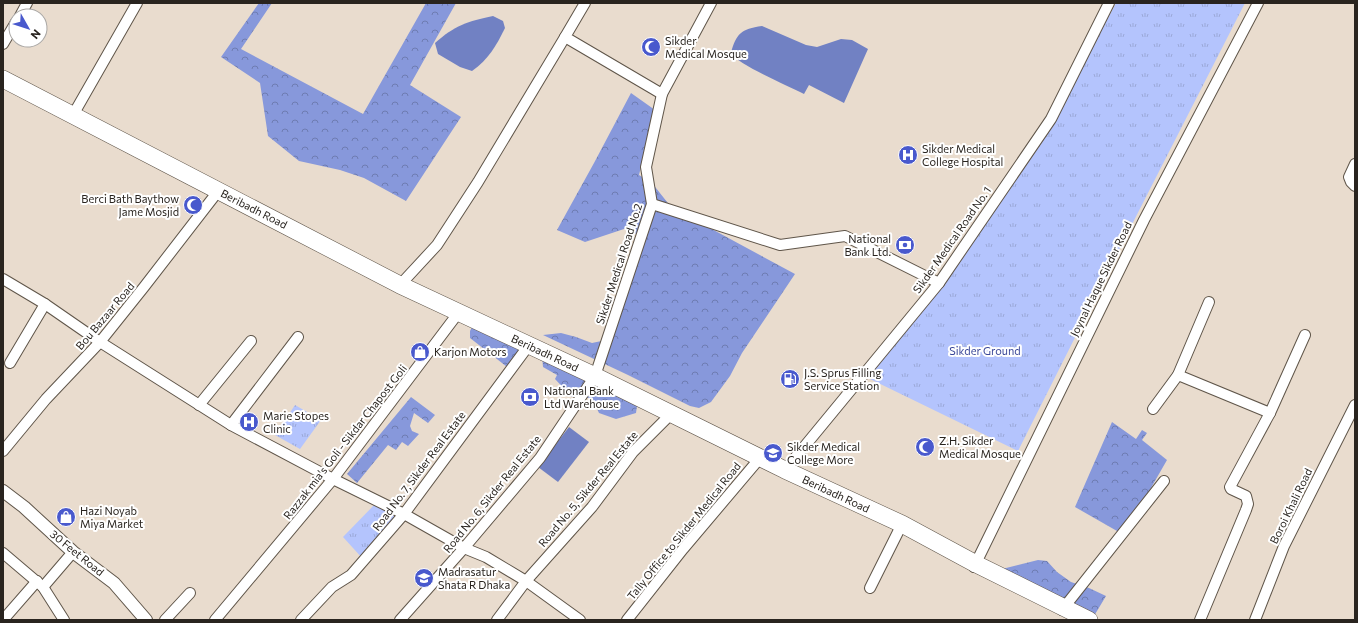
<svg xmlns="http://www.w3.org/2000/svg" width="1358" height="623" viewBox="0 0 1358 623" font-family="Commissioner,sans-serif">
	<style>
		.grass { fill: url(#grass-tufts) }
		.forest { fill: url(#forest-crowns) }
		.water { fill: #7181c3 }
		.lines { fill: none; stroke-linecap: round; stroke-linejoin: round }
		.minor-casing { stroke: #5f5549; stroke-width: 12 }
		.tertiary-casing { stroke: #5f5549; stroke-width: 14 }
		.trunk-casing { stroke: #5f5549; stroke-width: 18 }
		.minor { stroke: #fff; stroke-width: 10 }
		.tertiary { stroke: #fff; stroke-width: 12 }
		.trunk { stroke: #fff; stroke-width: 17 }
		.labels { text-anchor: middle; stroke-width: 4; stroke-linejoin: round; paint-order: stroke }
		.poi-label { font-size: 11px; fill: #29241f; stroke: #fff; text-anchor: start }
		.street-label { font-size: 11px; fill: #29241f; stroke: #fff }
		.park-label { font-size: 11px; fill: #3b4899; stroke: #fff }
	</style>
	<defs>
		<pattern id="grass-tufts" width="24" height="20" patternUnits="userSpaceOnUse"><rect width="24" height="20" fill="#b4c4fd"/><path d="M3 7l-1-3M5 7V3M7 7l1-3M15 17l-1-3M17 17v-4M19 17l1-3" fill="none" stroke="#9ba8d8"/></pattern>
		<pattern id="forest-crowns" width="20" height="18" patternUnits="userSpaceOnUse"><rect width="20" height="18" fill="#8798db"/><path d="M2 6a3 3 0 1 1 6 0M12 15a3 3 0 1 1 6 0" fill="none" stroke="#6e7cb1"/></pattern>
	</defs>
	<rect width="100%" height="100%" fill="#e9dcce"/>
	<g class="grass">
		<path d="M1116,3H1245L1124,240L1018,451L868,378L922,310L1088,55Z"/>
		<path d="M295,405L321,420L300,449L275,435Z"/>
		<path d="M376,503L399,516L363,559L343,537Z"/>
	</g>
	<g class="forest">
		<path d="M259,3H272L241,49L363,114L426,3H456L410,85L461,117L406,201L364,178L340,170L299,161L268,136L260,83L221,57Z"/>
		<path d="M631,93L655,110L639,175L652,183L671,207L795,274L742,353L730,376L711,402L699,408L690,406L628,375L543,335L561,333L576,337L592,343L606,340L645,240L627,228L585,242L557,230L594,163Z"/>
		<path d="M473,325L484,326L520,351L511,370L470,338V331Z"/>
		<path d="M542,353L638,399L636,413L616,419L599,413L592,398L572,397L555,379L557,375L543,367Z"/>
		<path d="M411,397L435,415L428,423L414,413L410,426L412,431L419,434L408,446L402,442L396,450L388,445L357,483L347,474Z"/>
		<path d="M1112,422L1136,439L1142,430L1147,433L1142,440L1167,460L1124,535L1075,507Z"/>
		<path d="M1038,560L1047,561L1057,572L1071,582L1089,588L1106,596L1094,616L994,571Z"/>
	</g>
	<g class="water">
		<path d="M493,16L503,21L505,28C496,46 489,59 472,71L460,67L438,54L435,43C454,26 468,21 493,16Z"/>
		<path d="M762,26L806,45L817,47L841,39L852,40L868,49L844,103L809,85L804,94C789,86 738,65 731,53C736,34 741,29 762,26Z"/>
		<path d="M569,427L589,442L558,482L538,467Z"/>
	</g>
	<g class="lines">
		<defs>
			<g id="minor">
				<path d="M585,3L565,37L662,94"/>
				<path d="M20,16L27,3"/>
				<path d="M3,44L16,22"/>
				<path d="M73,115L137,3"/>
				<path d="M1355,164L1349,177L1351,182L1355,186"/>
				<path d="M652,204L780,245L845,236L939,283"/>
				<path d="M3,279L45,304L100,342L231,425L333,479L404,514L464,548L486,557L526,581L580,620"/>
				<path d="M400,285L437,245L478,182L565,37"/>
				<path d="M10,363L45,304"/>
				<path d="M1178,375L1270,413"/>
				<path d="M199,405L251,341"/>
				<path d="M1153,409L1178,375L1209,302"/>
				<path d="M231,425L298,337"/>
				<path d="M3,451L46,399L100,342L144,287L219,190"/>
				<path d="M785,470L939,283L1051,119L1109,3"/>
				<path d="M3,553L43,587L64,620"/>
				<path d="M974,567L1144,220L1258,3"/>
				<path d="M43,587L73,552"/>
				<path d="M870,588L902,524"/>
				<path d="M1062,610L1164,481"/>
				<path d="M3,620L37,581"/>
				<path d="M165,620L190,593"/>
				<path d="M215,620L333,479L459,312"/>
				<path d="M301,620L332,587L351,575L404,514L529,345"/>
				<path d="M400,620L464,548L540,458L595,376L652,204L646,167L662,94L711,3"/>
				<path d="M497,620L526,581L592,507L633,452L671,414"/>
				<path d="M627,620L683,549L760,458"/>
				<path d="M1200,620L1246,510L1248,504L1246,496L1231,489L1230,487L1270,413L1305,335"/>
				<path d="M1255,620L1284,546L1355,405"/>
			</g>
			<path id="tertiary" d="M3,491L24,507L73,552L114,583L146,620"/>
			<path id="trunk" d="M3,79L400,285L595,376L785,470L902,524L976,564L1089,620"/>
		</defs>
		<use href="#minor" class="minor-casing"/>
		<use href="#tertiary" class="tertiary-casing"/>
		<use href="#trunk" class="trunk-casing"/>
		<use href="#minor" class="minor"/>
		<use href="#tertiary" class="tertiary"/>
		<use href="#trunk" class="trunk"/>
	</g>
	<defs>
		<symbol id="mosque-disc" viewBox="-11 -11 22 22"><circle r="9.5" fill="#4959cd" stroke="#fff"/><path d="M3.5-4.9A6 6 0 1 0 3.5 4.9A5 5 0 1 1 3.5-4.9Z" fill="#fff"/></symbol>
		<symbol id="hospital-disc" viewBox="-11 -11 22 22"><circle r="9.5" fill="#4959cd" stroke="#fff"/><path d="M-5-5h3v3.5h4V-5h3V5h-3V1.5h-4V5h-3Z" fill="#fff"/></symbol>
		<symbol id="bank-disc" viewBox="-11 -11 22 22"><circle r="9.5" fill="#4959cd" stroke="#fff"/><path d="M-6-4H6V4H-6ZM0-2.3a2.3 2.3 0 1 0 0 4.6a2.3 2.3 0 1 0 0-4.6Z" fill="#fff"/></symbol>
		<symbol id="shop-disc" viewBox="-11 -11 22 22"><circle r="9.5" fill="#4959cd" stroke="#fff"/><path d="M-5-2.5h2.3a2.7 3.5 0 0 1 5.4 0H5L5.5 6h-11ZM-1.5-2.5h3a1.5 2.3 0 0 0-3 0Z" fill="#fff"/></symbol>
		<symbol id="fuel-disc" viewBox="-11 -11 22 22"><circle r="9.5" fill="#4959cd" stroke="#fff"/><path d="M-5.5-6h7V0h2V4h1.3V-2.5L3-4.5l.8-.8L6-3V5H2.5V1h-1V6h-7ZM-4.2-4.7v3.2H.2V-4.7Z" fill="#fff"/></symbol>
		<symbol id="university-disc" viewBox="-11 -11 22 22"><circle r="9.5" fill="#4959cd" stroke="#fff"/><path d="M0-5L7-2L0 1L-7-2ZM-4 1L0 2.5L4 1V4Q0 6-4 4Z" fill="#fff"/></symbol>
		<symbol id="school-disc" viewBox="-11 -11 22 22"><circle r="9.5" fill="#4959cd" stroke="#fff"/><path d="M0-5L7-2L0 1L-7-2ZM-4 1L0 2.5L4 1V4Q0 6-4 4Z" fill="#fff"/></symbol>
	</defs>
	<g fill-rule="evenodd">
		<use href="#mosque-disc" x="640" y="36" width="22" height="22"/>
		<use href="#hospital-disc" x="897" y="144" width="22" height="22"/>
		<use href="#mosque-disc" x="182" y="194" width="22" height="22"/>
		<use href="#bank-disc" x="894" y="234" width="22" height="22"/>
		<use href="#shop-disc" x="409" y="341" width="22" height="22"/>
		<use href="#fuel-disc" x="779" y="368" width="22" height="22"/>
		<use href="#bank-disc" x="519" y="386" width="22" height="22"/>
		<use href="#hospital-disc" x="238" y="411" width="22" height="22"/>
		<use href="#mosque-disc" x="914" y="436" width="22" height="22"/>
		<use href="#university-disc" x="762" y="442" width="22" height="22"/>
		<use href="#shop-disc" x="55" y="506" width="22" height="22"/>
		<use href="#school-disc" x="413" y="567" width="22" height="22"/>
	</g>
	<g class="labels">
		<g class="poi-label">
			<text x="665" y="45">Sikder<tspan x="665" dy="13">Medical Mosque</tspan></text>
			<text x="922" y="153">Sikder Medical<tspan x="922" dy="13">College Hospital</tspan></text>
			<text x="179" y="203" text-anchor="end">Berci Bath Baythow<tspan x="179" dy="13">Jame Mosjid</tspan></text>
			<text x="891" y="243" text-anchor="end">National<tspan x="891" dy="13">Bank Ltd.</tspan></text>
			<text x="434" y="356">Karjon Motors</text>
			<text x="804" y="377">J.S. Sprus Filling<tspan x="804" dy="13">Service Station</tspan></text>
			<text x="544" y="395">National Bank<tspan x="544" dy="13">Ltd Warehouse</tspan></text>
			<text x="263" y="420">Marie Stopes<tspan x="263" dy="13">Clinic</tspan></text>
			<text x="939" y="445">Z.H. Sikder<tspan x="939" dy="13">Medical Mosque</tspan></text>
			<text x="787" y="451">Sikder Medical<tspan x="787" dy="13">College More</tspan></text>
			<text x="80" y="515">Hazi Noyab<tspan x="80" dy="13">Miya Market</tspan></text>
			<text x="438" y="576">Madrasatur<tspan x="438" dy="13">Shata R Dhaka</tspan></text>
		</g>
		<g class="street-label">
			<text transform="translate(254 209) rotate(27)" y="4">Beribadh Road</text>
			<text transform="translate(952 240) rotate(-55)" y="4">Sikder Medical Road No. 1</text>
			<text transform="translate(619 264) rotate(-72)" y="4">Sikder Medical Road No.2</text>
			<text transform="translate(1101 279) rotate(-64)" y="4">Joynal Haque Sikder Road</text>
			<text transform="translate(105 316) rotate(-50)" y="4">Bou Bazaar Road</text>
			<text transform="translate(545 353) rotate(25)" y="4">Beribadh Road</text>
			<text transform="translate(345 442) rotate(-52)" y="4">Razzak mia's Goli - Sikdar Chapost Goli</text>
			<text transform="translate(419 471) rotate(-53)" y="4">Road No. 7, Sikder Real Estate</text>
			<text transform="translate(588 489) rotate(-50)" y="4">Road No. 5, Sikder Real Estate</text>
			<text transform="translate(492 494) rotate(-51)" y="4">Road No. 6, Sikder Real Estate</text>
			<text transform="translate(836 494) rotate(25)" y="4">Beribadh Road</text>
			<text transform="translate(1291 506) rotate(-64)" y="4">Boroi Khali Road</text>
			<text transform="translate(684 531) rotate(-51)" y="4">Tally Office to Sikder Medical Road</text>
			<text transform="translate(77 553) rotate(39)" y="4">30 Feet Road</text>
		</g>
		<g class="park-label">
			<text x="985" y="355">Sikder Ground</text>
		</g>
	</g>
	<rect width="1358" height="623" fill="none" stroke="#29241f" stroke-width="8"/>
	<g transform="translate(28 28) rotate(129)"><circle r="19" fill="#ffffff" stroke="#a9a7a5"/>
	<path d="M0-3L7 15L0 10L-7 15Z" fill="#4959cd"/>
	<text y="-6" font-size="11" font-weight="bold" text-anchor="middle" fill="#29241f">N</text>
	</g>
</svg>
